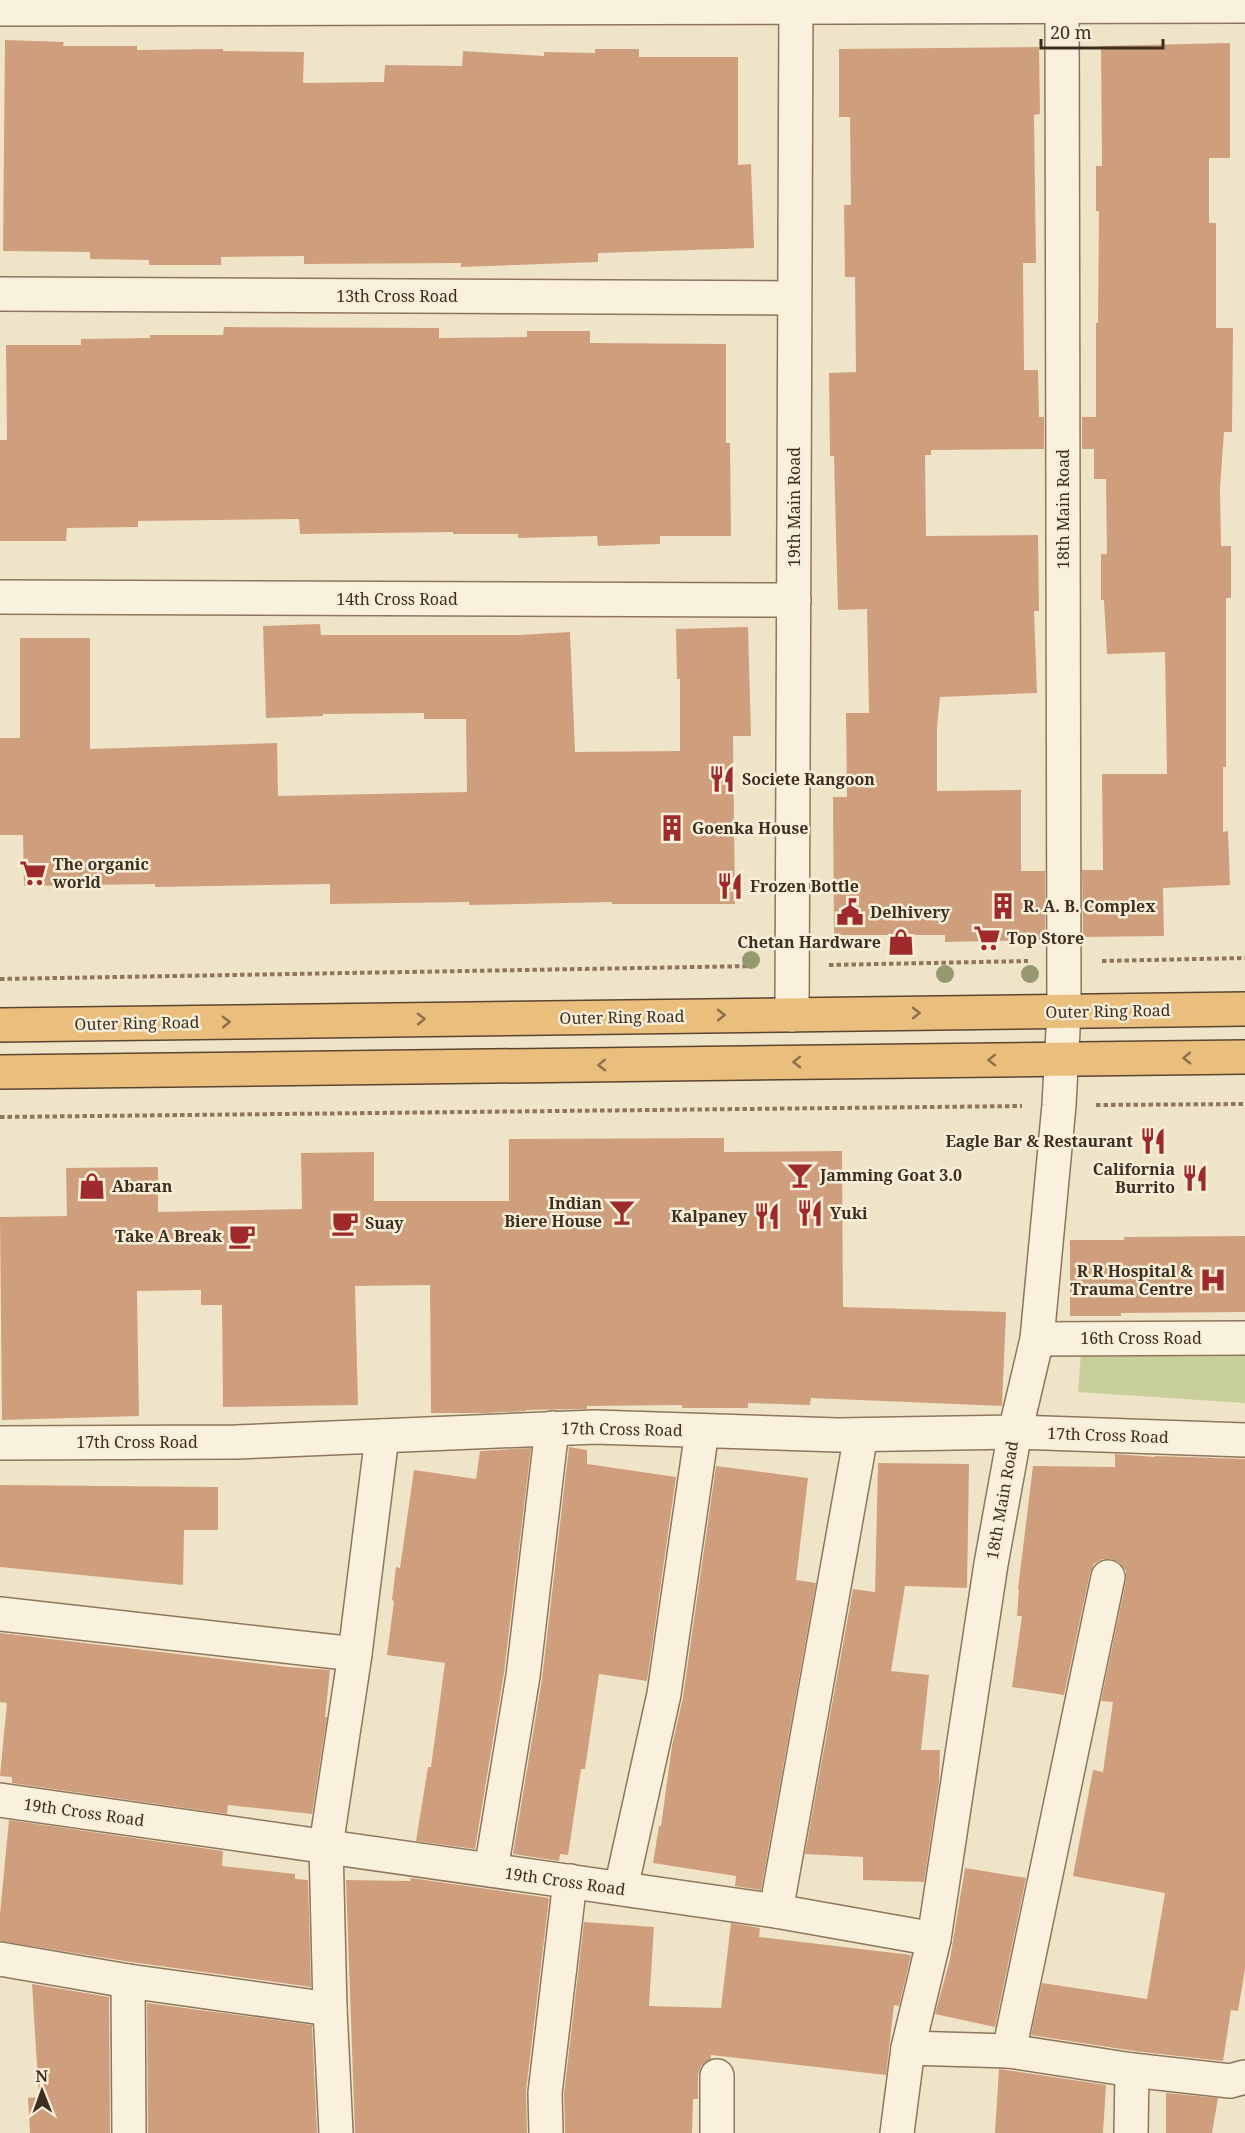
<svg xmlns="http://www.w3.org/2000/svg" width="1245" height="2133" viewBox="0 0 1245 2133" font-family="'Noto Serif',serif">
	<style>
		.green { fill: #c9cf9b }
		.building { fill: #cf9f7d }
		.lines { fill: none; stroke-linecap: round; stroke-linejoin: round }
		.minor-casing { stroke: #8d765c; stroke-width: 36 }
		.trunk-casing { stroke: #5b4430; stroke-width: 36 }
		.path { stroke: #8d765c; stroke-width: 4; stroke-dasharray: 4.5 3; stroke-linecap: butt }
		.minor { stroke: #faf1dc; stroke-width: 33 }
		.trunk { stroke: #eabe7c; stroke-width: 33 }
		.tree { fill: #96986f }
		.oneway { stroke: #8b6f49 }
		.labels { text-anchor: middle; stroke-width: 5; stroke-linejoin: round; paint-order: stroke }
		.street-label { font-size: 16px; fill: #3d2e20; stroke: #f7eed8 }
		.poi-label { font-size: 16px; font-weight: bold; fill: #3d2e20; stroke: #f7eed8; text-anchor: start }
	</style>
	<rect width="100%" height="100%" fill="#f0e4c8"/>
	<path class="green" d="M1081,1353H1245V1403L1078,1392Z"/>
	<g class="building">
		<path d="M5,40L64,42L63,46H137V50L223,49V51L304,52L303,83L384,82L385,65L462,66L463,51L544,56V52L595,53V49H639V57H738V165L751,164L754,248L598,253V262L461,267V263L304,264V256L221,257V265H149V260L90,259V252L3,251Z"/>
		<path d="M1230,43V158H1209V223H1216V328H1233L1232,432H1224L1220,488L1221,546H1231V598H1226V767H1223V832L1228,831L1230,885L1163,888L1164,936L1083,937L1082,870H1103L1102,774H1167L1165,652L1107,654L1104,600H1101V554H1107L1106,479H1094V449H1082V417H1096V323H1098L1099,211H1096V166H1102L1101,46Z"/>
		<path d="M1039,47L1040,114L1034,115L1036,263H1023L1024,370H1038L1039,417H1044V449L931,450V455H925L926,536L1038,535L1039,611H1034L1037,693L940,697L937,727V791L1021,790V871H1045V940L945,942V935H834L833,797H847L846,713H869L867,609L838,610L834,456H830L829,373L856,372L855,277H845L844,205H851L850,117H839V49Z"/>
		<path d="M224,327L439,328V338L527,337V331H590V343L726,344V443H730L731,536H660V544L598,546L597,536L518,538V534H453V532L300,534L299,519L215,520L138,521V527L67,528L66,541H0V440H7L6,345H81V339L150,338V335H223Z"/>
		<path d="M320,624L321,635H519L570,632L575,752L680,751V679H677L676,629L748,627L751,736H733L735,904H612V902L469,905V902L330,904V884L155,887V884L24,886L23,835H0V738H20V638H90V749L277,743L278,796L467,792L466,719H424V713L323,714V716L266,718L263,626Z"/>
		<path d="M724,1138V1152L842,1151L843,1307L1006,1312L1002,1406L811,1398L810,1405L748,1403V1408H682V1405L587,1406V1409L526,1410V1411L485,1413H431L430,1285L355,1286L358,1405L223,1407L222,1305H201V1290L137,1291L139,1416L2,1420L0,1217L67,1216L66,1168L158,1167V1212L302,1209L301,1153L374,1152V1201H509V1139Z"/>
		<path d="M1245,1236V1312L1121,1313V1316H1070V1240H1124V1237Z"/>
		<path d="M569,1447L587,1450V1464L676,1477L647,1681L599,1674L585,1769H581L568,1855L560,1854L559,1861L513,1854L542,1679Z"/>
		<path d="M531,1448L504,1673L475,1849L416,1841L428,1767H431L445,1663L387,1655L394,1601L392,1600L396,1567L400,1568L414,1470L476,1479L480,1451Z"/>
		<path d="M1115,1454L1155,1457V1456L1245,1459V1969L1238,2011L1231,2010L1223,2061L1134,2051L1031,2035L1042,1983L1147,1999L1165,1893L1073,1876L1093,1770L1103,1772L1113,1702L1101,1701L1126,1581V1571L1120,1563L1111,1559H1102L1094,1564L1090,1573L1064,1695L1012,1687L1022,1616H1017L1019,1589H1018L1033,1466L1115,1467Z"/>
		<path d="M878,1463L969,1464L967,1588L905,1586L891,1671L929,1675L921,1750H940L939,1782L924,1882L863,1880V1857L805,1854L853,1589L875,1592Z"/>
		<path d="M716,1466L808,1478L796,1580L816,1583L761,1890L735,1886L736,1876L653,1863L659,1826H661L672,1746L683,1697Z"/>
		<path d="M0,1485L218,1487V1530H184L183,1585L0,1567Z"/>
		<path d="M0,1633L287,1667L330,1670L325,1717H327L312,1814L228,1805L227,1814L12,1783V1777L0,1776L7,1703L0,1702Z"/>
		<path d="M9,1820L223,1851L222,1866L295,1874V1879L308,1880L311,1987L131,1962L0,1941V1914Z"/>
		<path d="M965,1868L1026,1878L995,2027L935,2014L950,1959Z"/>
		<path d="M411,1878L549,1898L526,2091L527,2133H355L346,1880L410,1881Z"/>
		<path d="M584,1922L654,1927L649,2006L721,2008L731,1923L760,1928L759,1937L911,1955L899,2006L894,2005L886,2075L711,2055V2059L701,2066L698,2075V2099H693L692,2133H565L564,2094Z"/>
		<path d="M32,1984L109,1997L110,2133H30L28,2098L39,2097Z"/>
		<path d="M147,2003L312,2025L317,2133H148Z"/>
		<path d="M999,2069L1106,2085L1103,2133H995Z"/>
		<path d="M1166,2093L1218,2098L1212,2133H1166Z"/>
	</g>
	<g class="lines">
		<defs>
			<g id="minor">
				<path d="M0,9L1245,6"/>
				<path d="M0,294L794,298"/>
				<path d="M0,597L794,600"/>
				<path d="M792,1015L796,0"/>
				<path d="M1037,1339L1245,1338"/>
				<path d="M0,1443L236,1442L595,1427L838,1435L1015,1432L1245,1440"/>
				<path d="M0,1614L355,1654"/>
				<path d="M0,1800L776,1911L934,1939L908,2048L897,2133"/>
				<path d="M491,1870L523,1676L552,1428"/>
				<path d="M621,1888L664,1694L702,1431"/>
				<path d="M776,1911L861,1435"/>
				<path d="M934,1939L991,1564L1015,1432L1037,1339L1059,1105L1064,1011L1062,7"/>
				<path d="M0,1959L128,1981L330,2009"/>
				<path d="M128,1981L129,2133"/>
				<path d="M908,2048L1009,2051L1132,2070L1131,2133"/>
				<path d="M1009,2051L1108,1577"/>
				<path d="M1132,2070L1230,2081L1245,2077"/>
				<path d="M717,2076V2133"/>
				<path d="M336,2133L330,2009L326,1846L355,1654L382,1436"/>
				<path d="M546,2133L545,2093L570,1881"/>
			</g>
			<g id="trunk">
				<path d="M0,1025L1245,1009"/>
				<path d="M0,1072L1245,1057"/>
			</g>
		</defs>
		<use href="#minor" class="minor-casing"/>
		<use href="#trunk" class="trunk-casing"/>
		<g class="path">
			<path d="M1102,961L1245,958"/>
			<path d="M829,965L1028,961"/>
			<path d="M0,979L755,966"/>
			<path d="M1096,1105L1245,1104"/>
			<path d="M0,1117L1022,1106"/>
		</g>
		<use href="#minor" class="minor"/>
		<use href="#trunk" class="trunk"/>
	</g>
	<g class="tree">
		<circle cx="751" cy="960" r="9"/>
		<circle cx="945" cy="974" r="9"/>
		<circle cx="1030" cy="974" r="9"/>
	</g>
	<defs><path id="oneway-chevron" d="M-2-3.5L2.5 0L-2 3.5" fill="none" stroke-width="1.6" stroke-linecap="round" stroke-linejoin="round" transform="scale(1.5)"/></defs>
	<g class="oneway">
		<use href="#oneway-chevron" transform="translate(916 1013) rotate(-1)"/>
		<use href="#oneway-chevron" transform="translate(721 1015) rotate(-1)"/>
		<use href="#oneway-chevron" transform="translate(421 1019) rotate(-1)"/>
		<use href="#oneway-chevron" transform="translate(226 1022) rotate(-1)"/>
		<use href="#oneway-chevron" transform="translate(1187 1058) rotate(179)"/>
		<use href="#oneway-chevron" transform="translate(992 1060) rotate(179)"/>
		<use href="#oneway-chevron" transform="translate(797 1062) rotate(179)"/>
		<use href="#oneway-chevron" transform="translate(602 1065) rotate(179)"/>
	</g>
	<defs>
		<symbol id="restaurant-bare" viewBox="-9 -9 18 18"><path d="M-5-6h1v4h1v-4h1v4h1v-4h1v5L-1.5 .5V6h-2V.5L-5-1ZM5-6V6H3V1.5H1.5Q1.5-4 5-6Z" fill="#9e2a2b" stroke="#f7eed8" stroke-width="2.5" paint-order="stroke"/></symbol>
		<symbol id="building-bare" viewBox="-9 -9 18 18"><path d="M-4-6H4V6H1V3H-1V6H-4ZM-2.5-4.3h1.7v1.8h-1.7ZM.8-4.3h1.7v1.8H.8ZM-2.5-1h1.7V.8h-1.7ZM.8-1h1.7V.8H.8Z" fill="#9e2a2b" stroke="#f7eed8" stroke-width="2.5" paint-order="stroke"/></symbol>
		<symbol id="supermarket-bare" viewBox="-9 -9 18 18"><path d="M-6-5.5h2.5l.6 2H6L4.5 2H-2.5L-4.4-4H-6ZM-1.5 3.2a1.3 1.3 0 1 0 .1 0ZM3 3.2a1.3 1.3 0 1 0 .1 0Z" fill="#9e2a2b" stroke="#f7eed8" stroke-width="2.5" paint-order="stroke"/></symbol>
		<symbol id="civic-bare" viewBox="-9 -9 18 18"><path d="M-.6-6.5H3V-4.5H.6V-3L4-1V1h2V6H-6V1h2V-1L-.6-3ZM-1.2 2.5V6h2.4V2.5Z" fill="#9e2a2b" stroke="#f7eed8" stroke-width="2.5" paint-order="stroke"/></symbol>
		<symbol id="shop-bare" viewBox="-9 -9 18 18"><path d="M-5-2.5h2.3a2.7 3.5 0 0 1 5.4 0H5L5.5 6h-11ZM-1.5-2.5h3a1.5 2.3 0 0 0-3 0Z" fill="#9e2a2b" stroke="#f7eed8" stroke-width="2.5" paint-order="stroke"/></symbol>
		<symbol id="bar-bare" viewBox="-9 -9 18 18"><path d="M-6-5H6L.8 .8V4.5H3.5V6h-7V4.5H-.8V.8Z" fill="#9e2a2b" stroke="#f7eed8" stroke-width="2.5" paint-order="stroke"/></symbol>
		<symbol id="cafe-bare" viewBox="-9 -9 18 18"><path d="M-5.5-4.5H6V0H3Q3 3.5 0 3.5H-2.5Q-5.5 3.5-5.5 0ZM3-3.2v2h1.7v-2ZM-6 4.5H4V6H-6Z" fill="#9e2a2b" stroke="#f7eed8" stroke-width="2.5" paint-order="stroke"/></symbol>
		<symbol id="hospital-bare" viewBox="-9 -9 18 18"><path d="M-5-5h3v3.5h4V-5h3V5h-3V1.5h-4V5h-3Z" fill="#9e2a2b" stroke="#f7eed8" stroke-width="2.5" paint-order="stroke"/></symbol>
	</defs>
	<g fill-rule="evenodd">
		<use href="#restaurant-bare" x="703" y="760" width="38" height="38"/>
		<use href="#building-bare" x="653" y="809" width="38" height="38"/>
		<use href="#supermarket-bare" x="14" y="854" width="38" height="38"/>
		<use href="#restaurant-bare" x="711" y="867" width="38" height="38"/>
		<use href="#building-bare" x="984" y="887" width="38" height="38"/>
		<use href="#civic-bare" x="831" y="893" width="38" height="38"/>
		<use href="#supermarket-bare" x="968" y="919" width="38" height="38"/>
		<use href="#shop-bare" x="882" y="923" width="38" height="38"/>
		<use href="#restaurant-bare" x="1134" y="1122" width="38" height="38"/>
		<use href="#bar-bare" x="781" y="1156" width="38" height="38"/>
		<use href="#restaurant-bare" x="1176" y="1159" width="38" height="38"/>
		<use href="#shop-bare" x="73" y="1167" width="38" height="38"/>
		<use href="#bar-bare" x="603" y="1193" width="38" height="38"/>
		<use href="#restaurant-bare" x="791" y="1194" width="38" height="38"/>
		<use href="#restaurant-bare" x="748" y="1197" width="38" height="38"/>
		<use href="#cafe-bare" x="326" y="1204" width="38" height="38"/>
		<use href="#cafe-bare" x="223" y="1217" width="38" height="38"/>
		<use href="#hospital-bare" x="1194" y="1261" width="38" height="38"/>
	</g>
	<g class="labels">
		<g class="street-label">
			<text x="397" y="302">13th Cross Road</text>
			<text transform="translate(794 507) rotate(-90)" y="6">19th Main Road</text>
			<text transform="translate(1063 509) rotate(-90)" y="6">18th Main Road</text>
			<text x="397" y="605">14th Cross Road</text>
			<text transform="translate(1108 1011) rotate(-1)" y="6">Outer Ring Road</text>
			<text transform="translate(622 1017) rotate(-1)" y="6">Outer Ring Road</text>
			<text transform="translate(137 1023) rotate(-1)" y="6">Outer Ring Road</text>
			<text x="1141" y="1344">16th Cross Road</text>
			<text transform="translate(622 1429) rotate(1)" y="6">17th Cross Road</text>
			<text transform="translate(1108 1435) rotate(2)" y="6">17th Cross Road</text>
			<text x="137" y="1448">17th Cross Road</text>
			<text transform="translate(1002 1500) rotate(-80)" y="6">18th Main Road</text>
			<text transform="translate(84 1812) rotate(8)" y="6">19th Cross Road</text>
			<text transform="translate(565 1881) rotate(8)" y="6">19th Cross Road</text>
		</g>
		<g class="poi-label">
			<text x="742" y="785">Societe Rangoon</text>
			<text x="692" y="834">Goenka House</text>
			<text x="53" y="870">The organic<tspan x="53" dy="18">world</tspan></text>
			<text x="750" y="892">Frozen Bottle</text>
			<text x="1023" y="912">R. A. B. Complex</text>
			<text x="870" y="918">Delhivery</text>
			<text x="1007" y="944">Top Store</text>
			<text x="881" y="948" text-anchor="end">Chetan Hardware</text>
			<text x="1133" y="1147" text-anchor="end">Eagle Bar &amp; Restaurant</text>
			<text x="1175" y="1175" text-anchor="end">California<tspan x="1175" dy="18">Burrito</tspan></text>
			<text x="820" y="1181">Jamming Goat 3.0</text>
			<text x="112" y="1192">Abaran</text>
			<text x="602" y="1209" text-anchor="end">Indian<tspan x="602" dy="18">Biere House</tspan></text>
			<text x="830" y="1219">Yuki</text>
			<text x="747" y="1222" text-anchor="end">Kalpaney</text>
			<text x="365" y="1229">Suay</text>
			<text x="222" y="1242" text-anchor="end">Take A Break</text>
			<text x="1193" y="1277" text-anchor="end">R R Hospital &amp;<tspan x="1193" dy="18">Trauma Centre</tspan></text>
		</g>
	</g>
	<g transform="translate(42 2091) rotate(359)" stroke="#f7eed8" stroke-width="4.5" paint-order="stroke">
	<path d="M0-4.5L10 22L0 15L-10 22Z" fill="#3d2e20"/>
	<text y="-9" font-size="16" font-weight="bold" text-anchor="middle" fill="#3d2e20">N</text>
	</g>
	<path d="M1041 39v9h122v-9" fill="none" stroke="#3d2e20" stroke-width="3"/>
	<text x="1050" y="39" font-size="18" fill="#3d2e20" stroke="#f7eed8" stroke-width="4.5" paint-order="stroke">20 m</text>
</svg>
